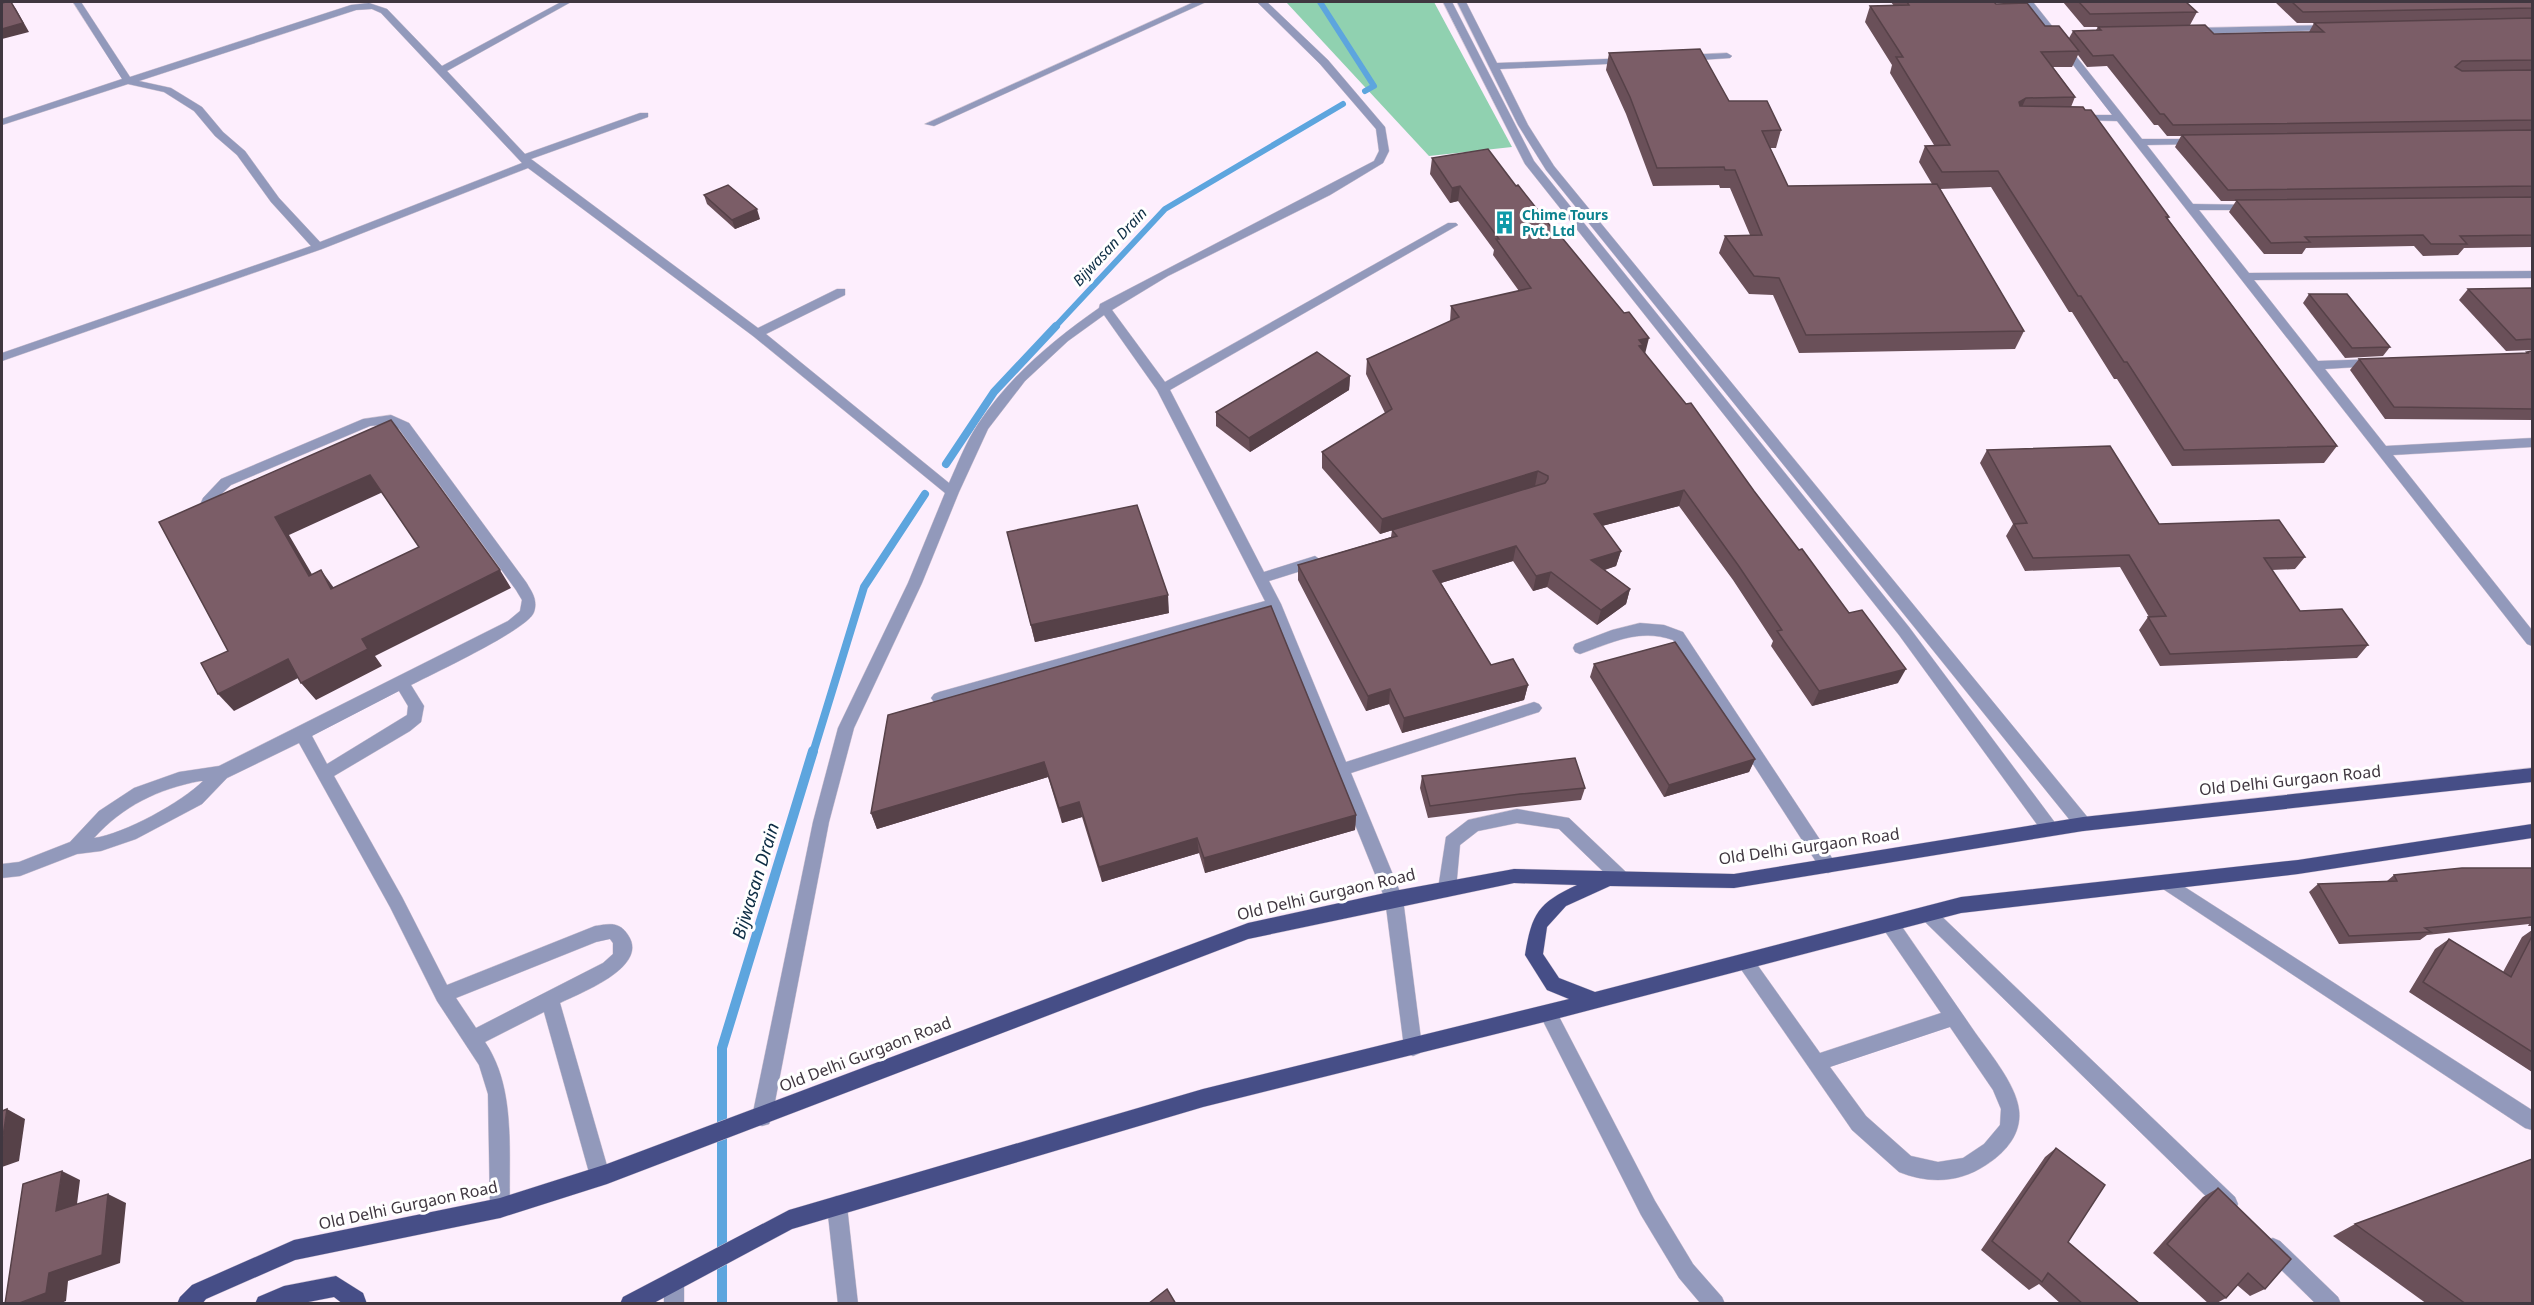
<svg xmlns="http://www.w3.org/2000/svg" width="2534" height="1305" viewBox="0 0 2534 1305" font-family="'Noto Sans',sans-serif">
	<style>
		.green { fill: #90d1b0 }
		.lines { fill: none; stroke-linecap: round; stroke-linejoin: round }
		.stream-far2 { stroke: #5da5de; stroke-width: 6 }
		.stream-far1 { stroke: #5da5de; stroke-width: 8 }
		.stream { stroke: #5da5de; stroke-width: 10 }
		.minor-casing { stroke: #d7c9d7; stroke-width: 1 }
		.major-casing { stroke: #d7c9d7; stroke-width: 1 }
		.minor { fill: #9299bb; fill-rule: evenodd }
		.major { fill: #464e87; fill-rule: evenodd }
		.wall { fill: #6a5059 }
		.shaded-wall { fill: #564148 }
		.building { fill: #7b5d67; stroke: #564148; stroke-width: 1.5; fill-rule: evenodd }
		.labels { text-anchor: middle; stroke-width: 6; stroke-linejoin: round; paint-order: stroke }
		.far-culture-label { font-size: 14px; font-weight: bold; fill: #0d838f; stroke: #fff; text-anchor: start }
		.far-water-label { font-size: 15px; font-style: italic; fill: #0d2d44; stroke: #fff }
		.street-label { font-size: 16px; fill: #403740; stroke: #fff }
		.water-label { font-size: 18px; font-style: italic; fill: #0d2d44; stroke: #fff }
	</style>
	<rect width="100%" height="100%" fill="#fdeefd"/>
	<path class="green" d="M1286,2H1434L1512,147L1429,156Z"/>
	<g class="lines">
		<g class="stream-far2">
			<path d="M1320,2L1374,86L1365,91"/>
			<path d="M1054,328L1165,209L1343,104"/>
		</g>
		<g class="stream-far1">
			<path d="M946,464L994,392L1056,326"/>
			<path d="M813,753L864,587L925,494"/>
		</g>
		<path class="stream" d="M722,1304V1048L813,751"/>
		<defs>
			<g id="minor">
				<path d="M73,2H81L130,77L351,5L369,3L387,9L442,66L561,2H571L447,71L525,154L640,113H648V117L531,159L758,328L837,289H845V295L766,334L949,483C958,463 966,442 978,424C1010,376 1052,341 1099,308L1100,304L1374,161L1379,151L1376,129L1320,64L1257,2H1267L1328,60L1385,127L1389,151L1383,163L1330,195L1168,276L1112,310L1165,382L1448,223H1456L1458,225L1170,390L1264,572L1315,556L1322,561L1320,565L1269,581L1281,604L1346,762L1534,702L1539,704L1542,708L1539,712L1351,773L1403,899L1422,1047L1420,1053L1413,1056L1406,1053L1404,1047L1385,899L1269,611L939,704L934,702L931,698L934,694L939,692L1265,601L1157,390L1104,315L1068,341L1025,381L988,429L959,492L922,583L854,728L829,822L772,1117L769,1124L762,1126L755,1124L752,1117L813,822L838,728L908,583L945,493L753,336L528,168L322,249L2,361V353L311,246L271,202L237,155L215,136L194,111L164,92L128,84L2,125V119L122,79ZM372,9L381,13L522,163L320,242L279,198L245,151L223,132L202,107L171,88L139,81L356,10Z"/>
				<path d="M1194,2H1206L934,126L925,124Z"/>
				<path d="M1443,2H1452L1534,161L1909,627L2056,824L2058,829L2056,834L2050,836L2044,834L1899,635L1525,164Z"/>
				<path d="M1457,2H1466L1497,63L1631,58L1633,60L1628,63L1500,69L1528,125L1554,166L2089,819L2091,824L2089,829L2083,831L2077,829L1546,170L1518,125Z"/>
				<path d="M2024,2H2033L2142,139H2201L2202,141L2197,144L2147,145L2193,204L2258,205V209L2254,210H2199L2249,273L2532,271V278L2254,280L2318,361L2378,359L2380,362L2374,366L2325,369L2386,446L2532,438V447L2393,455L2532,630V646L2527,644L2117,121L2075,120L2074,118L2079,115H2112Z"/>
				<path d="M2332,25L2337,28L2335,30L2191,34L2186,31L2191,28Z"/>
				<path d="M1727,53L1732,56L1730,58L1685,61L1680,58L1685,55Z"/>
				<path d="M391,415L409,423L526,582C532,592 538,600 534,612C529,629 432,674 411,685L424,706L421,722L410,731L334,776L402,897L447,985L595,926C609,924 619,921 628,935C650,967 580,993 560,1003L610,1176L607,1183L600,1186L593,1183L590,1176L544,1012L485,1042C517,1089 508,1154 510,1208L507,1215L500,1218L493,1215L490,1208L488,1094L479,1065L437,1001L390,907L299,743L227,778L202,804L136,839L101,851L77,854L20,876L2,878V864L19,862L70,842L99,811L134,788L179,772L219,766L508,621L520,611L522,600L516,590L399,429L389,424L370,426L231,485L215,500L210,523L205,524L198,519L199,507L203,498L221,479L363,419ZM399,691L408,706L407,715L327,764L312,736ZM200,781H203C182,802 124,834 94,838C123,806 158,789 200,781ZM610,939L613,943V954L603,963L476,1028L456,998L596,942Z"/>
				<path d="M1640,623L1664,625L1683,632L1834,861L1836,866L1834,871L1828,873L1822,871L1673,640C1638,628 1612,643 1580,654L1575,652L1573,648L1575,644L1612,630Z"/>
				<path d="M1517,809L1569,818L1627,873L1629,878L1627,883L1621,885L1615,883L1559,829L1517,823L1478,831L1460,845L1456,889L1453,894L1447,897L1441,894L1438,889L1446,837L1468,820Z"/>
				<path d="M2166,875L2532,1110V1130L2525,1128L2160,887L2158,882L2160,877Z"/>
				<path d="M1928,906L1934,909L2235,1197L2238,1204L2235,1211L2228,1214L2221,1211L1922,919L1919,914L1922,909Z"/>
				<path d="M1890,916L1896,918C1921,955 1947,991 1972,1028C1987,1050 2016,1083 2019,1110C2022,1134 2005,1153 1986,1165C1959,1183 1929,1184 1899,1172L1852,1130L1736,962L1739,956L1745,954L1751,956L1820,1053L1941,1013L1884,930L1881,924L1884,918ZM1950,1027L1993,1090L2001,1109L2000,1125L1984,1144L1963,1158L1938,1162L1911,1156L1866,1116L1830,1067Z"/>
				<path d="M1548,1005L1554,1007L1655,1201L1693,1264L1722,1297L1725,1304H1701L1679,1278L1641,1215L1542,1019L1539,1013L1542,1007Z"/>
				<path d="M837,1196L844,1199L847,1206L858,1304H838L827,1206L830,1199Z"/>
				<path d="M2273,1238L2280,1241L2338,1297L2341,1304H2316L2266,1255L2263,1248L2266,1241Z"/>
				<path d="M674,1271L681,1274L684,1281V1304H664V1281L667,1274Z"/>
			</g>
			<g id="major">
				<path d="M2532,768V782L2083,831L1734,888L1610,886L1566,906L1547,927L1543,954L1559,978L1595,992L1961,897L2298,860L2532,824V838L2298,874L1961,913L1548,1021L1203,1107L792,1229L652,1304H620L623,1297L789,1210L1203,1089L1569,999L1547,990L1525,955C1532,913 1538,903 1577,885L1514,883L1248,939L607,1184L500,1218L295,1260L206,1299L202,1304H177L180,1297L192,1285L294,1240L500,1198L607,1164L1248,923L1394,891L1514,869L1734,874L2083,817Z"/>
				<path d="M336,1276L363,1293L367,1304H343L334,1297L298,1304H255L258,1297L284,1286Z"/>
			</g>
		</defs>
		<use href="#minor" class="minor-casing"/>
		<use href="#major" class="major-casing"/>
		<use href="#minor" class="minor"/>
		<use href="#major" class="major"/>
	</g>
	<g class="wall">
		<path d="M1891,2H1994L1996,4L2069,38L2073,31L2096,30L2098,27H2084L2063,2H2186L2197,12L2190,25L2214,34L2309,32L2314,23H2297L2275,2H2532V247L2464,248L2458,255L2423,256L2414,246L2306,248L2302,254H2264L2229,212L2236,201H2221L2175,147L2181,136H2167L2158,125H2154L2107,66L2087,67L2078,55L2072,67H2053L2075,97L2071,107L2169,217L2168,219L2337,446L2324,463L2172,466L2117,379H2114L2072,312H2069L1991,187L1940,189L2024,331L2015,349L1799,353L1773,295L1749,294L1719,253L1725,236L1750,235L1730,188H1720L1719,185L1653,186L1626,114L1606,70L1609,53L1729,101L1781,130L1776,148H1770L1788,186L1932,184L1919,162L1925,146L1934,145L1890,73L1892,65L1865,22L1870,6H1894Z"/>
		<path d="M1432,158L1645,354L1754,491L1898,683L1812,706L1771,646L1773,641L1733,580L1679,506L1602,526L1621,551L1616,566L1605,570L1630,589L1626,604L1597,625L1547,587L1533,591L1513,561L1441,583L1491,665L1528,685L1524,700L1402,733L1389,704L1366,711L1298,580V565L1391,537L1392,530L1535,486L1380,534L1322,468V452L1385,413L1366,374L1367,359L1450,322L1451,306L1519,291L1493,255L1494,250L1458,201L1450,203L1430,174Z"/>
		<path d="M704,195L760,219L735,229L707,204Z"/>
		<path d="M2532,288V350L2506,351L2459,300L2468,289Z"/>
		<path d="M2309,294L2390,347L2383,356L2345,358L2303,303Z"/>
		<path d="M2532,351V420L2385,419L2350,370L2359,359L2525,354L2527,352Z"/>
		<path d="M1350,376L1349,390L1250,452L1216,426V412Z"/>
		<path d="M1987,450L2159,524L2305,557L2295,569L2272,570L2300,611L2368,645L2357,658L2160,666L2139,630L2148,617H2149L2120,567L2025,571L2006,536L2013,524L1980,463Z"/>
		<path d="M1007,532L1169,613L1035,642Z"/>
		<path d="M1594,664L1755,759L1749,772L1664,797L1590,677Z"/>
		<path d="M888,715L1356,815L1355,830L1205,873L1199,853L1102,882L1082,817L1062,823L1048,777L877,829L871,813Z"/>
		<path d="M1422,776L1585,788L1581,800L1516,807L1428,818L1420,788Z"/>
		<path d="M2532,868V926H2528L2529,924L2427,935L2420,940L2339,944L2309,892L2318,884L2387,881L2394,875Z"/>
		<path d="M2532,930V1072L2409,992L2435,949L2449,939L2503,972L2522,937Z"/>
		<path d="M2056,1148L2068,1242L2140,1304H2061L2039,1284L2029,1290L1981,1250L2045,1157Z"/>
		<path d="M2218,1188L2265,1289L2250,1296L2237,1285L2226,1298L2215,1304H2209L2153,1253L2203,1197Z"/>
		<path d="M2355,1224L2532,1304H2427L2333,1236Z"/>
	</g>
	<g class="shaded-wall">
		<path d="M11,2L16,9L29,32L2,39V29Z"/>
		<path d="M2026,98L2019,114V102Z"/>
		<path d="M1460,186L1458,201L1450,203L1452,188Z"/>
		<path d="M757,209L760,219L735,229L732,220Z"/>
		<path d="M1649,338L1645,354L1639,361V340Z"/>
		<path d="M1350,376L1349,390L1250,452L1249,438Z"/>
		<path d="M1538,471L1535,486L1380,534L1382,519Z"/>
		<path d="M370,475L383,492L289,535L323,593L309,576L275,517Z"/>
		<path d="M1684,490L1679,506L1590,529L1594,514Z"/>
		<path d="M1516,546L1513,561L1431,586L1433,571Z"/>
		<path d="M1621,551L1616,566L1587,575L1591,560Z"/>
		<path d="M321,570L334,588L331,589Z"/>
		<path d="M500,570L511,588L375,656L382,666L316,700L301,683L362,639Z"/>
		<path d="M1551,572L1547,587L1533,591L1536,576Z"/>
		<path d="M1630,589L1626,604L1597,625L1601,610Z"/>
		<path d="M1168,595L1169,613L1035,642L1031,625Z"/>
		<path d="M288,659L302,676L234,711L218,694Z"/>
		<path d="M1906,669L1898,683L1812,706L1819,691Z"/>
		<path d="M1528,685L1524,700L1402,733L1404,718Z"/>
		<path d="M1390,689L1389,704L1366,711L1368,696Z"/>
		<path d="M1755,759L1749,772L1664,797L1669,785Z"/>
		<path d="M1044,762L1048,777L877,829L871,813Z"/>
		<path d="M1079,802L1082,817L1062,823L1059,808Z"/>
		<path d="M1356,815L1355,830L1205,873L1204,858Z"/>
		<path d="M1197,838L1199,853L1102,882L1099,867Z"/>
		<path d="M7,1109L25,1119L19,1161L2,1167V1143Z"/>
		<path d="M62,1171L80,1180L75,1220L56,1211Z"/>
		<path d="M108,1194L126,1203L120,1263L68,1281L66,1301L59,1304H17L49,1273Z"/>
	</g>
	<g class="building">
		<path d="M6,2H11L23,23L2,29V3Z"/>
		<path d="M1907,2H1994L1996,4L2027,3L2045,26H2059L2079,51L2041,52L2075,97L2026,98L2019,102L2020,106L2083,107L2085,110H2091L2169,217H2166L2337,446L2184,450L2127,362H2124L2081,296H2078L1998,171L1942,172L1925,146L1950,145L1896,57H1903L1870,6L1909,5Z"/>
		<path d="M2079,2H2186L2197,12L2090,14Z"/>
		<path d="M2292,2H2532V8L2303,12Z"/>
		<path d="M2532,18V60L2462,61L2455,67L2462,71L2532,70V120L2173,125L2164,114H2160L2113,55L2093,56L2073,31L2101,30L2098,27L2205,25L2214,34L2301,32H2324L2314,23Z"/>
		<path d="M1700,49L1729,101H1767L1781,130L1762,131L1788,186L1937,184L2024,331L1806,335L1779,278L1754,276L1725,236L1762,235L1735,170H1725L1724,167L1657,168L1630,97L1609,53Z"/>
		<path d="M2532,130V186L2228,190L2182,135Z"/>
		<path d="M1488,149L1516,186L1518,185L1552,228H1554L1624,313L1629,312L1649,338L1639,340L1643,345L1639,346L1686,404L1691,403L1754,491L1799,550L1802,549L1849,613L1862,610L1906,669L1819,691L1777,631L1782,630L1738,565L1684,490L1594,514L1621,551L1591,560L1630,589L1601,610L1551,572L1536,576L1516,546L1433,571L1491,665L1513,659L1528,685L1404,718L1390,689L1368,696L1298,565L1397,536L1392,530L1545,483L1548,479V476L1538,471L1382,519L1322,452L1392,409L1367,359L1459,317L1451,306L1531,288L1496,239H1499L1460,186L1452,188L1432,158Z"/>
		<path d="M728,185L757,209L732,220L704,195Z"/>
		<path d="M2532,197V235L2460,236L2467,244H2431L2423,235L2305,237L2310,242L2271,243L2236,200Z"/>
		<path d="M2532,288V339L2516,340L2468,289Z"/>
		<path d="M2309,294H2347L2390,347L2352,348Z"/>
		<path d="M2532,351V409L2394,407L2359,359L2529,353L2527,352Z"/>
		<path d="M1317,352L1350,376L1249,438L1216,412Z"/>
		<path d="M391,420L500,570L362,639L368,649L301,683L288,659L218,694L201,663L228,651L159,522ZM370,475L419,547L331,589L321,570L309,576L275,517Z"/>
		<path d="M2110,446L2159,524L2279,520L2305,557L2264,558L2300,611L2342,609L2368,645L2170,654L2148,617L2166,616L2129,555L2033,558L2014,524L2027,523L1987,450Z"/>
		<path d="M1137,505L1168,595L1031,625L1007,532Z"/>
		<path d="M1271,606L1356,815L1204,858L1197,838L1099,867L1079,802L1059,808L1044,762L871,813L888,715Z"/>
		<path d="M1675,642L1755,759L1669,785L1594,664Z"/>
		<path d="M1575,758L1585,788L1520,794L1430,806L1422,776Z"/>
		<path d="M2462,868H2532V917L2425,928L2431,932L2349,936L2318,884L2397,881L2394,875Z"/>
		<path d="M2532,936V1052L2423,982L2449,939L2511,977Z"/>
		<path d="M7,1109L2,1143V1111Z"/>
		<path d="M2056,1148L2105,1185L2068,1242L2140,1304H2083L2048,1273L2042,1282L1992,1241Z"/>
		<path d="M2532,1159V1304H2466L2355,1224Z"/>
		<path d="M62,1171L56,1211L108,1194L102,1255L49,1273L46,1293L17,1304H5L23,1184Z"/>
		<path d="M2218,1188L2291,1259L2265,1289L2248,1273L2226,1298L2167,1244Z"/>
		<path d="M1167,1289L1176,1304H1148Z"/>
	</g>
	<defs>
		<symbol id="building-bare" viewBox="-9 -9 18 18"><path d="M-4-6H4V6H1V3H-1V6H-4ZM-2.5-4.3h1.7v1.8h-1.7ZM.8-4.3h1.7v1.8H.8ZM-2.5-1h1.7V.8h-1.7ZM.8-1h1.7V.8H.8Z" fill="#0f9aa8" stroke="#fff" stroke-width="2.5" paint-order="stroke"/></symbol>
	</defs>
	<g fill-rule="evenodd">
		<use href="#building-bare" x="1488" y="206" width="33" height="33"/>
	</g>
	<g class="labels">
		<g class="far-culture-label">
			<text x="1522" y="220">Chime Tours<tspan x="1522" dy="16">Pvt. Ltd</tspan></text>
		</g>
		<g class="far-water-label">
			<text transform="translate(1110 247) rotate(-47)" y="5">Bijwasan Drain</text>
		</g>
		<g class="street-label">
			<text transform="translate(2290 780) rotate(-6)" y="6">Old Delhi Gurgaon Road</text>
			<text transform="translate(1809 846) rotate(-8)" y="6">Old Delhi Gurgaon Road</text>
			<text transform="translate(1326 894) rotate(-13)" y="6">Old Delhi Gurgaon Road</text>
			<text transform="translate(865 1054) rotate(-21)" y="6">Old Delhi Gurgaon Road</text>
			<text transform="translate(408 1205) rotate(-12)" y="6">Old Delhi Gurgaon Road</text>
		</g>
		<g class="water-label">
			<text transform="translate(756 881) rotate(-73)" y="6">Bijwasan Drain</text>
		</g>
	</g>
	<rect width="2534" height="1305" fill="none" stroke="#403740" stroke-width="6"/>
</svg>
